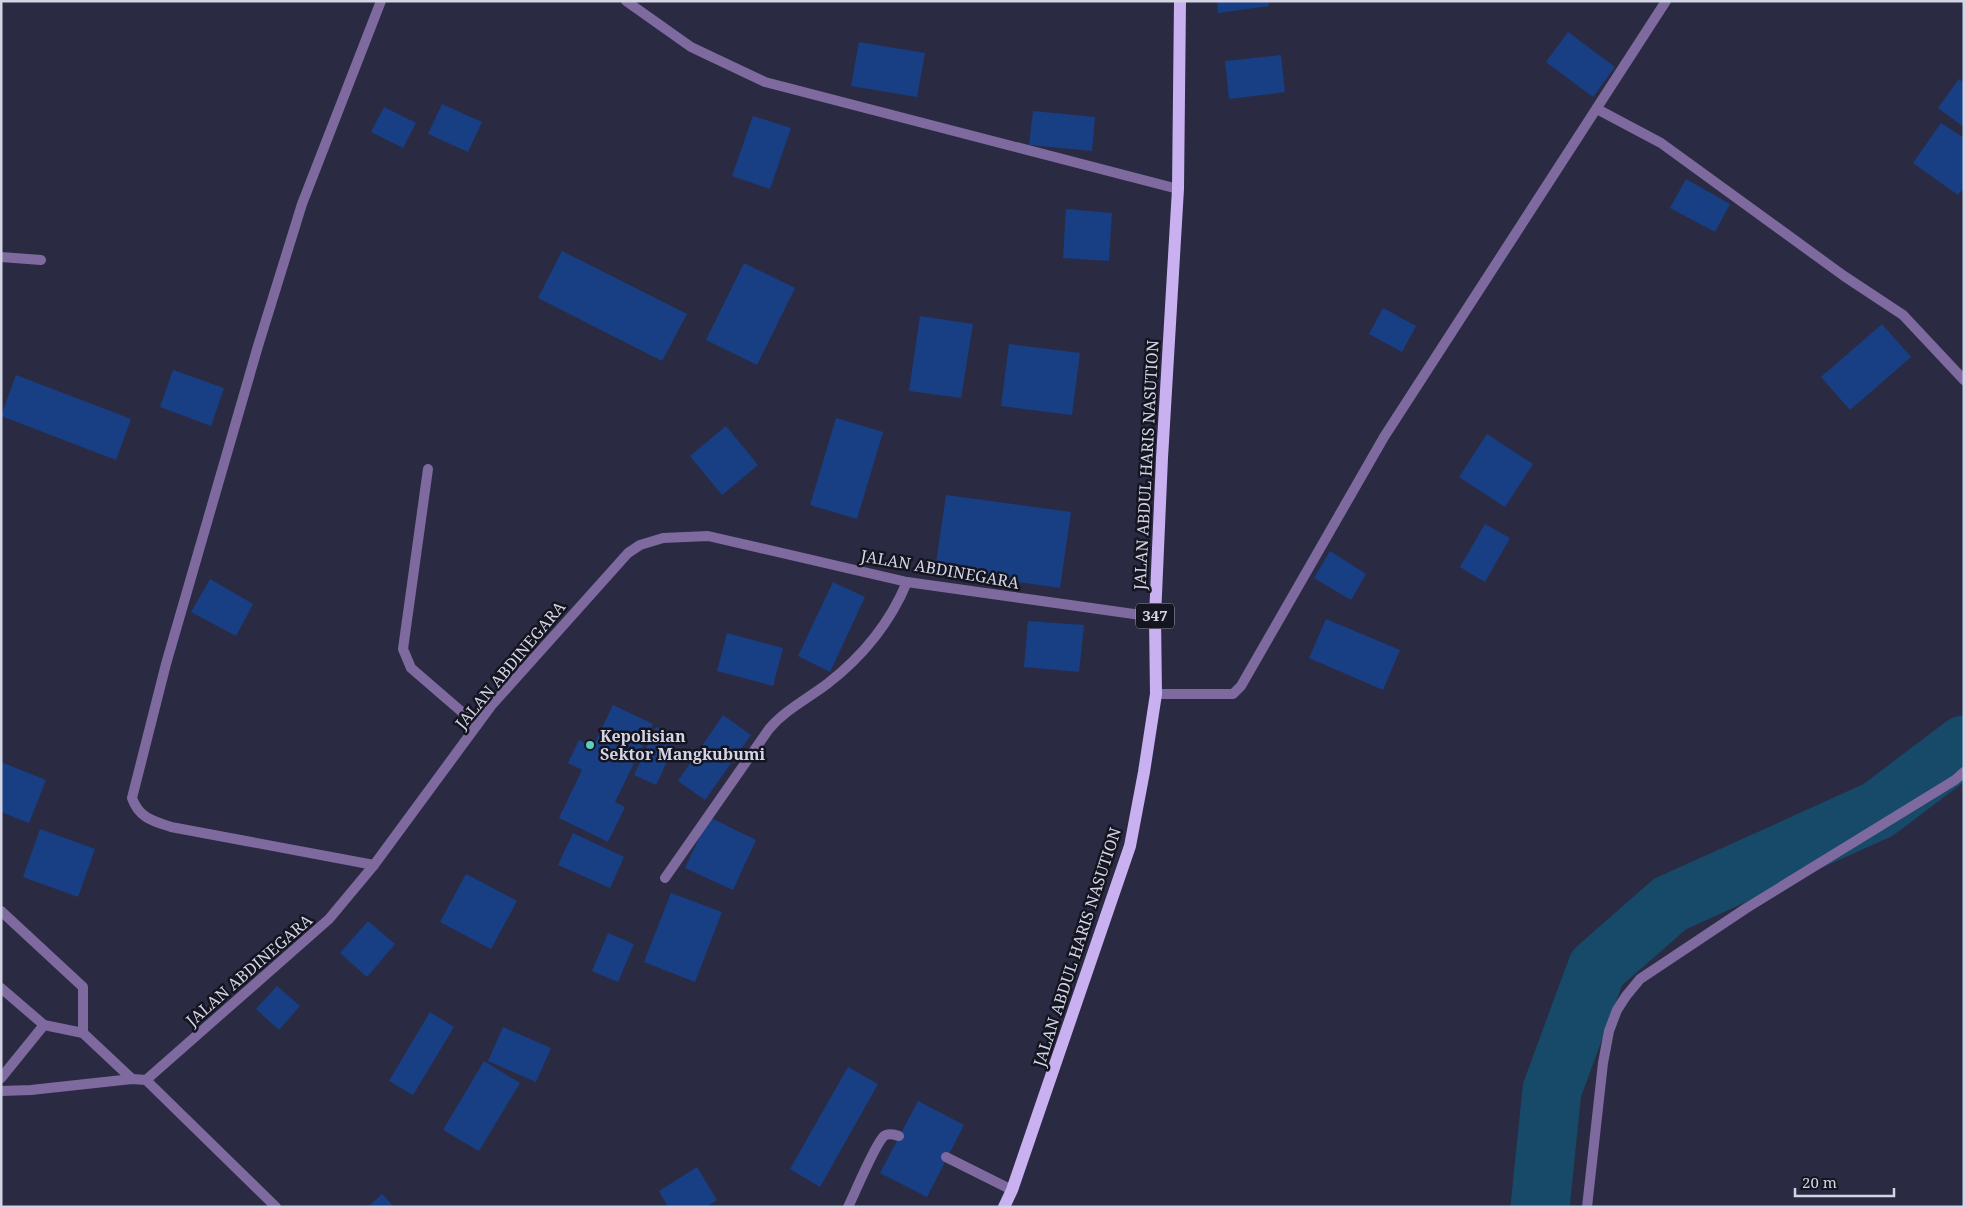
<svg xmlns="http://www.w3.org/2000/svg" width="1965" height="1208" viewBox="0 0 1965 1208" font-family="'Noto Serif',serif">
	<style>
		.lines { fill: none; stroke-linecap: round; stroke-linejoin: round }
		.river { stroke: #174969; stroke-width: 59 }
		.building { fill: #183e84 }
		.service { stroke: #7f6a9f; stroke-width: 10 }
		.minor { stroke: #7f6a9f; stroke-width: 10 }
		.primary { stroke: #c9b0f1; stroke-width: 12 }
		.poi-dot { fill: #5dceb9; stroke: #141520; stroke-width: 2 }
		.labels { text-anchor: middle; stroke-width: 5; stroke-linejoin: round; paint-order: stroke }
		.shield { fill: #141520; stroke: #9a9ba9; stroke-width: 1 }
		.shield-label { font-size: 15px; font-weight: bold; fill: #d3d4e4 }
		.street-label { font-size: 16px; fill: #d3d4e4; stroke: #141520 }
		.poi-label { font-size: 16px; font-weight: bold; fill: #d3d4e4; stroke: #141520; text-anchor: start }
	</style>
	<rect width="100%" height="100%" fill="#2a2b43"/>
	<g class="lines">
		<path class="river" d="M1540,1207L1552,1090L1597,968L1670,904L1878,810L1964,745"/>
	</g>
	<g class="building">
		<path d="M1217,1H1268L1269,6L1218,13Z"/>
		<path d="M1568,32L1615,67L1593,97L1546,62Z"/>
		<path d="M859,42L925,53L917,97L851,86Z"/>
		<path d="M1281,55L1285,92L1229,99L1225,61Z"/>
		<path d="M1959,79L1964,83V127L1938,108Z"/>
		<path d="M442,104L482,122L468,152L428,134Z"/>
		<path d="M384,107L416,123L403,148L371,132Z"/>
		<path d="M1033,111L1095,117L1092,151L1029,145Z"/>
		<path d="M753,116L791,128L770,189L732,176Z"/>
		<path d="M1941,123L1964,138V187L1958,195L1913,163Z"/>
		<path d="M1686,179L1730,204L1715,232L1670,208Z"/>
		<path d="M1066,209L1112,213L1109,261L1063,258Z"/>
		<path d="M562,251L687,314L662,361L538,298Z"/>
		<path d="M744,263L795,288L757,365L706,340Z"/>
		<path d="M1383,308L1416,326L1402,352L1369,334Z"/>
		<path d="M920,316L973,324L961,398L909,391Z"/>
		<path d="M1882,324L1911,357L1850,410L1821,377Z"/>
		<path d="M1009,344L1080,353L1072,415L1001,406Z"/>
		<path d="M173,370L224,388L211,426L160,407Z"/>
		<path d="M16,375L131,419L116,460L1,416Z"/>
		<path d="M836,418L883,432L857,519L810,505Z"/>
		<path d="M726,426L758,465L722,495L690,456Z"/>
		<path d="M1487,434L1533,464L1505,507L1459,477Z"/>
		<path d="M946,495L1071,512L1060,588L935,570Z"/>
		<path d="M1485,524L1510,538L1485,582L1460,567Z"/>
		<path d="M1330,551L1366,574L1351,600L1314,578Z"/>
		<path d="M210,579L253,604L236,636L191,612Z"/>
		<path d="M833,582L865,597L830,672L798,656Z"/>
		<path d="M1326,619L1400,650L1383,690L1309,658Z"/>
		<path d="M1028,621L1084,625L1079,672L1024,667Z"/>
		<path d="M727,633L783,648L773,686L717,671Z"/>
		<path d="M613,705L653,724L615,802L625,807L608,842L559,818L582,770L568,763L579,740L593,747Z"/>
		<path d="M723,715L751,735L705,800L678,781Z"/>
		<path d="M656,727L678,738L656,785L634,775Z"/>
		<path d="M1,762L46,780L29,823L1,812Z"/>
		<path d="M709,817L756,840L733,890L685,868Z"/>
		<path d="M40,829L95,849L78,897L23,877Z"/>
		<path d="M573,833L624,857L610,888L558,865Z"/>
		<path d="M466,874L517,901L491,949L440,922Z"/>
		<path d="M671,893L722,912L695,982L644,962Z"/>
		<path d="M368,921L395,944L367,977L340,953Z"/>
		<path d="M608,933L634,944L618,982L592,971Z"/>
		<path d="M277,986L300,1006L279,1030L256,1009Z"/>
		<path d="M430,1012L454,1027L413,1095L389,1081Z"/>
		<path d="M503,1027L551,1048L536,1082L488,1061Z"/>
		<path d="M484,1061L520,1083L479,1151L443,1130Z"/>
		<path d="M848,1067L878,1084L820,1187L790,1169Z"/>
		<path d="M918,1101L964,1125L927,1197L880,1173Z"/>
		<path d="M697,1167L717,1200L706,1207H668L659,1191Z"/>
		<path d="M382,1194L394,1207H368Z"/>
	</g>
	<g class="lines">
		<g class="service">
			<path d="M946,1157L1012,1190"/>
			<path d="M848,1207C855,1193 875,1144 884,1136C889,1132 895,1135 899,1136"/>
		</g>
		<g class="minor">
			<path d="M626,1L691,47L765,82L1178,189"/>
			<path d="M1597,109L1661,143L1844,276L1903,315L1964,380"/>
			<path d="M1,257L41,260"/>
			<path d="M428,469L403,649L411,668L477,725"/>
			<path d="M1156,694H1233L1241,686L1384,437L1666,1"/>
			<path d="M374,865L171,827C153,821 139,818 132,798L166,664L258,346L302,204L381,1"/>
			<path d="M665,878L769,729C785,710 807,699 827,684C862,657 890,623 907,582"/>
			<path d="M1,911L83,987V1033"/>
			<path d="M1,988L44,1025L83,1033L132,1079"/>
			<path d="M1,1078L44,1025"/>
			<path d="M146,1080L276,1207"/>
			<path d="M1,1091L31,1090L132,1079L146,1080L329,919L374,865L491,706L628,553L640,545L663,538L708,536L907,582L1155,617"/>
			<path d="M1587,1207L1603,1063L1609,1031L1617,1010L1626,996L1640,979L1745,909L1955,780L1964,772"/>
		</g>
		<path class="primary" d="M1004,1207L1012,1190L1130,846L1144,772L1156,694L1155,617L1162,458L1178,189L1180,1"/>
	</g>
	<circle class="poi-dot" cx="590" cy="745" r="5"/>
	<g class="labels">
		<rect class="shield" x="1136" y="603.5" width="38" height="25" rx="4"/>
		<g class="shield-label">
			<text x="1155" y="621">347</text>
		</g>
		<g class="street-label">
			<text transform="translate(1146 465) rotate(-87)" y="6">JALAN ABDUL HARIS NASUTION</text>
			<text transform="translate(940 569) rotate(10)" y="6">JALAN ABDINEGARA</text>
			<text transform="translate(510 665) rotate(-50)" y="6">JALAN ABDINEGARA</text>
			<text transform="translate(1077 947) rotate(-72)" y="6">JALAN ABDUL HARIS NASUTION</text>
			<text transform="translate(249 970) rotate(-41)" y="6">JALAN ABDINEGARA</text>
		</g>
		<g class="poi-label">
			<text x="600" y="742">Kepolisian<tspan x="600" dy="18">Sektor Mangkubumi</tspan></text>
		</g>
	</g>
	<rect width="1965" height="1208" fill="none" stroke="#d3d4e4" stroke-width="5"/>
	<path d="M1795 1188v8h99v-8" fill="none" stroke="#d3d4e4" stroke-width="2.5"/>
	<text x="1802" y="1188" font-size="15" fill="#d3d4e4" stroke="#141520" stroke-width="4" paint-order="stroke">20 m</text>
</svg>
